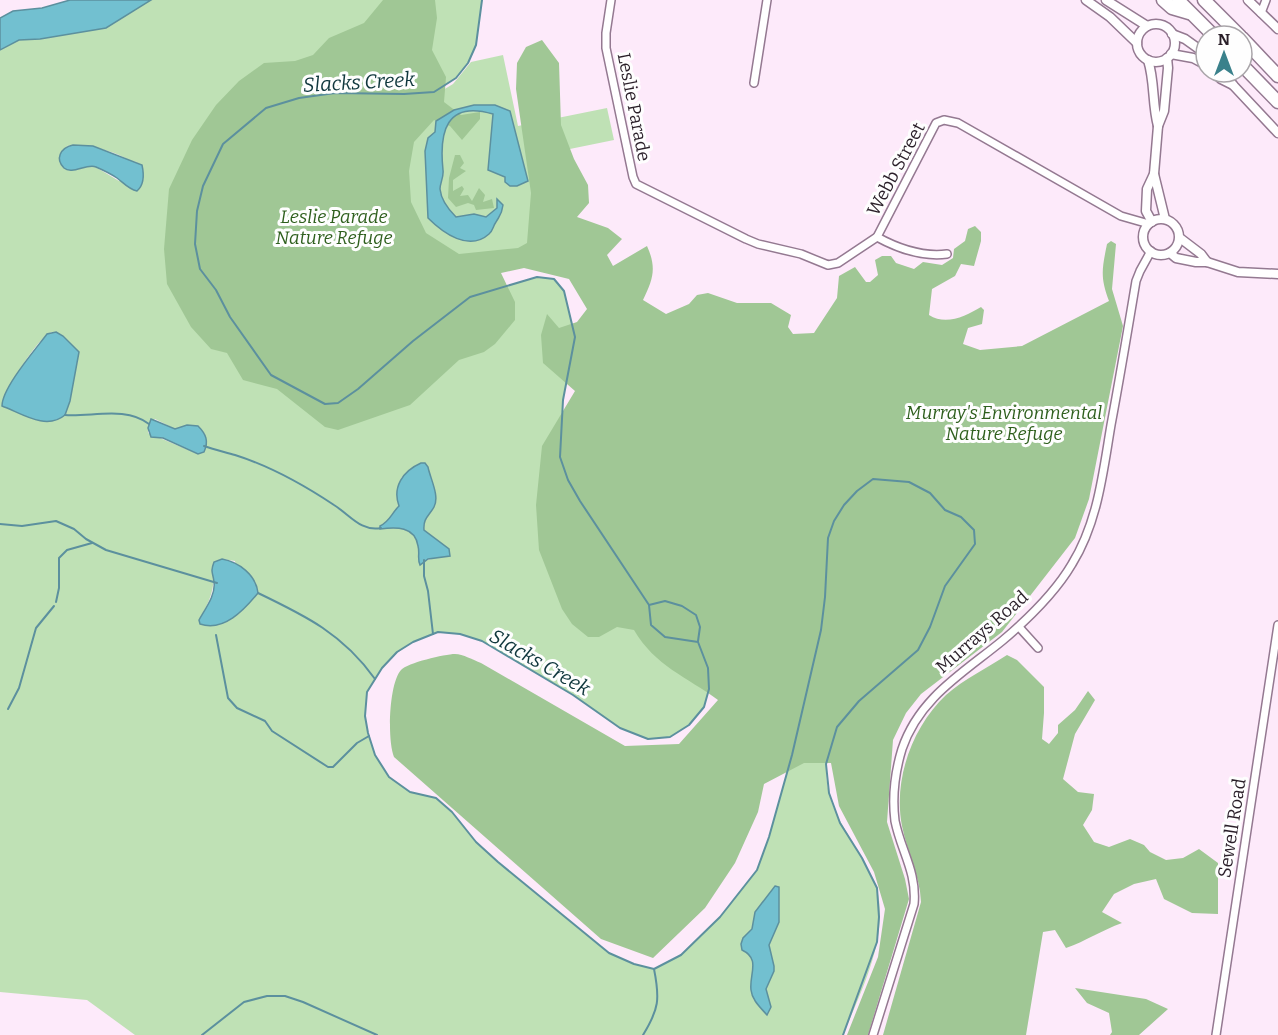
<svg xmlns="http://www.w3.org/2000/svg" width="1278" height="1035" viewBox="0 0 1278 1035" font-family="Bitter,serif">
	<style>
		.green { fill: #bfe1b5; fill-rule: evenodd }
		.forest { fill: #a0c795 }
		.water { fill: #72c0d0; stroke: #5c909e; stroke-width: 1.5 }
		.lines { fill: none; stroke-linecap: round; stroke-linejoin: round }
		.stream { stroke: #5c909e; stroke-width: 2 }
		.minor-casing { stroke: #947991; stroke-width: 10 }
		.tertiary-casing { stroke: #947991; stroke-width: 11 }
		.motorway-casing { stroke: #947991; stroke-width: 15 }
		.minor { stroke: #fff; stroke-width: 7 }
		.tertiary { stroke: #fff; stroke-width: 8 }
		.motorway { stroke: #fff; stroke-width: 12 }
		.labels { text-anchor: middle; stroke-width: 6; stroke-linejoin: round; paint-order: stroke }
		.street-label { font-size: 18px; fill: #2a1f29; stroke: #fefefe }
		.park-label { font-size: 18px; font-style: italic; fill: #2e5f1d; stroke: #fefefe }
		.water-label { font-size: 20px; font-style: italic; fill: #10373d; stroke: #fefefe }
	</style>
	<rect width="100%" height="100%" fill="#fdeafa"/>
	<g class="green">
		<path d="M125,0H482L476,45L468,63L456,78L434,92L299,98L470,297L537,277L554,279L564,291L575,337L563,400L560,433L709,689L704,707L689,725L670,737L648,739L620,728L573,695L482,641L460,634L438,632L413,642L397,653L382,668L367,692L365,716L368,733L375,755L389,777L410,792L436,798L452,812L476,842L498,862L609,953L634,964L654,969L681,955L720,917L757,870L769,837L792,755L831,745C815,798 845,824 867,868C870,875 875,882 877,889C889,938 861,991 843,1035H135L87,1000L0,992V33ZM73,145C89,145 104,149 119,155C126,158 130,162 137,162L119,181L94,166L67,170L63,167L62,164L67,146ZM52,332L78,360L70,391V401L37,420L2,406C6,390 37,337 52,332ZM155,419L175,429L187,425L198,426L205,434L198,454L148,433L149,424ZM416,465L428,467C430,477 437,492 435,502C432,513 423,517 424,530L449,549L435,558L424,561C418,548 418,529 400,528C393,527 387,527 380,526C390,521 392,514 399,506L401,478ZM222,559L235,561L243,610C229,620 218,630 200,624L199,620C212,598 215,587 214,562ZM779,888V922L769,945L774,966V971L766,989L771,1007L754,1000C750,987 754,978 753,966C753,957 746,947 743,938L752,929L754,918Z"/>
		<path d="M503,55L518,126L607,108L614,140L560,151L540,265L473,273L244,138L438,93L453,84L471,62Z"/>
	</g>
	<g class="forest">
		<path d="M383,0H435L437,18L432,50L446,77L444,102L461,115L480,112V119L462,140L450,126L434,120L414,142L409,171L411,202L426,233L459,254L518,248L527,243L531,193L516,89L517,63L526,47L542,40L559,63L561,125L574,159L588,185L589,203L577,217L608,228L622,239L607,255L613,266L647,246C657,268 653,279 643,300L666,314L689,304L697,295L708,293L737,303H771L791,315L788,327L793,334L814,333L837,298L839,276L855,267L866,282H870L878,275L875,260L882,256H891L896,263L914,269L923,262L942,265L953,258L954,249L965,241L968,229L975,226L981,232V241L974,266L961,264L955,276L932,289L929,315C946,326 966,316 981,307L984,310L982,324L968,328L963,344L980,350L1022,346L1109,301C1100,277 1102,269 1107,244L1111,241L1116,244L1112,289L1123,326L1089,499L1075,538L1002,632L921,694L906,713L893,740L887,822L905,879L909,899L868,1035H847L878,957L885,909L874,872L839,806L831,763H804L764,784L758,812L735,863L705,908L653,958L601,939L394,757C387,740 389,683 401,670C407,663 445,654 455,654C463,654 473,660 481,663L625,746L679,744L718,700C687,677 655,666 634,630L617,627L599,637H588L572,624L562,609L539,550L536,505L542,446L575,391L543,363L541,335L547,314L559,328L577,322L587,309L569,279L524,268L501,273L515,302V320L495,344L484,352L459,360L410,405L338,430L325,427L277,389L243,380L227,353L211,349L191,327L167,284L164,249L169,189L192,140L216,105L239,81L264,63L295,61L313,55L329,38L364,23Z"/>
		<path d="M455,155H460L464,163L460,168L466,171L453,180V191L462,186L464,189L460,196L468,195L472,201L479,188L485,195L483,202L492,199L494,208L476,210L474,205L468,203L456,207L448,198L449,178Z"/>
		<path d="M1007,655L1017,660L1044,687V713L1042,739L1049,744L1058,733V725L1075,710L1088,691L1095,700L1075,734L1063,779L1078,792L1094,794L1092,810L1083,825L1094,842L1109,847L1130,839L1144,845L1150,852L1166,860L1183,858L1199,849L1218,863V914L1192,913L1164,899L1156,879L1134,884L1114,894L1102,912L1122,923C1102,930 1086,941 1066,948L1055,930L1043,932L1026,1035H883L921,902C920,875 907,852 902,826C893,780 912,727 946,695C964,679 987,668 1007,655Z"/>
		<path d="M1075,988L1146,999L1168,1009L1139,1035H1110L1112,1032L1109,1013L1087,1003Z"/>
	</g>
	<g class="water">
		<path d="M70,0H151L106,28L40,39L19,40L0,50V18L13,11L42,8Z"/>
		<path d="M474,105H495L510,111L528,181L517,186H510L505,182V177L488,170L493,114C446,100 439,132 443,170C444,177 440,183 440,189C441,200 449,210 456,217L474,214L486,217L497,208V199L503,205C502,214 500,215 496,222C493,226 493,231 489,234C469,252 443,233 428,218L425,151L428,138L435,132L436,121L454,110Z"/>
		<path d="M73,145L93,146L142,165C144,174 144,185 137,191C128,189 124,183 117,178C111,174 103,170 96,167C87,163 72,175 64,168C55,159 60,148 73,145Z"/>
		<path d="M56,332L63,336L79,352L70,401L65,415C46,431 21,413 2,406C2,388 35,350 47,334Z"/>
		<path d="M151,419L175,429L187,425L198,426C206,434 209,441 204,452L198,454L163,438L151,437L148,428Z"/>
		<path d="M421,463H425L428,467C430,478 440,496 434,507C429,516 423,518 424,530L449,549L450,556L428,559L420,565C417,559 420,553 418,546C415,526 396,527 380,529V526C390,521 391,514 399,506C392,487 403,471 421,463Z"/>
		<path d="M222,559C239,562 256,575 258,593C244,610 224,632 200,624L199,620C205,609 216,595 214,582C213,572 210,573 214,562Z"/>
		<path d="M775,886L779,887V922L769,945L774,966V971L766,989L771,1007L767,1015C760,1007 752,1000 751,990C749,974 761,959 742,950L741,944L743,938L752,929L755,912Z"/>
	</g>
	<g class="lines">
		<g class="stream">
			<path d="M482,0L476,45L468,63L456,78L434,92L404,94L335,93L299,98L266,108L223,144L203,186L197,211L195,244L200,269L216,290L230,317L271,375L325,404L338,403L358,389L413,341L470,297L537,277L554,279L564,291L575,337L563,400L560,457L568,480L580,501L649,605L651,625L665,637L698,642L708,668L709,689L704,707L689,725L670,737L648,739L620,728L573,695L482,641L460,634L438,632L413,642L397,652L382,668L367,692L365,716L368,733L375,755L389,777L410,792L436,798L452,812L476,842L498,862L609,953L634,964L654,969L681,955L720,917L757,870L769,837L792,755L821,630L825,597L828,538L834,521L844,505L857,491L873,479L909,482L930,493L945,510L961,517L974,530L975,544L945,586L930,627L918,650L859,701L837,727L826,764L829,793L840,823L862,858L877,888L879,917L877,942L843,1035"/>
			<path d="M65,415C92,417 126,406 149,424"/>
			<path d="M204,446C215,450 225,452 235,455C270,466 304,485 334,505C350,515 361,532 381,528"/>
			<path d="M0,524L22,526L56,521L74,529L86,539L106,550L217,583"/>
			<path d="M424,560V576L428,591L433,634"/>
			<path d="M258,593C306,616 343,634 375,679"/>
			<path d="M56,602L59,588V558L67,550L92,543"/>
			<path d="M649,605L665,601L682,606L696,615L700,627L698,641"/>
			<path d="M216,635L228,698L237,708L265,721L272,731L328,767H333L357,743L369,736"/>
			<path d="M8,709L19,688L36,628L54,606"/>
			<path d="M202,1035L244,1002L267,996H285L303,1002L377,1035"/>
			<path d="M643,1035C659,1009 660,999 654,969"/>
		</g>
		<defs>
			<g id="minor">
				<path d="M611,0L606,33V48L633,177L636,184L746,239L758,244L801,254L828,265L838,263L877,237L936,123L944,120L958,123L1121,216L1149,224"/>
				<path d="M1261,13L1266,0"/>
				<path d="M754,83L767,0"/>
				<path d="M877,237C897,248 923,257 947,254"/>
				<path d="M1019,627L1038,648"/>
				<path d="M873,1035L914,904C917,872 901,851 895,821C892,797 895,772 902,749C919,698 963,673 1002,641C1028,619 1055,593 1072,564C1098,522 1103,472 1111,425C1120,377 1128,329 1136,281L1140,271L1151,251"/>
				<path d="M1216,1035L1278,625"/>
			</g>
			<g id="tertiary">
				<path d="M1086,0L1110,17L1137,43"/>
				<path d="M1106,0L1147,26"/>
				<path d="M1248,0L1278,29"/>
				<circle cx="1156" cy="43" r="19"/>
				<path d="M1172,34L1185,39L1206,54"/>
				<path d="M1171,54L1193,58L1206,65"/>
				<path d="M1148,60C1155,82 1152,104 1158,126"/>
				<path d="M1214,72L1221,79L1233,85"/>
				<path d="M1224,72L1233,85L1278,133"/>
				<path d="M1154,174L1165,219"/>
				<circle cx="1161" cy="237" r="18"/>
				<path d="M1152,222L1146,211L1147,189L1154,174L1158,126L1164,111L1168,68L1167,58"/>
				<path d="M1180,238L1201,254L1207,262"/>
				<path d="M1170,253L1176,258L1196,262H1207L1238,272L1278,274"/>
			</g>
			<g id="motorway">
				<path d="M1163,0L1172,8L1189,13"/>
				<path d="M1178,0L1214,36"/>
				<path d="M1204,0L1240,36"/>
				<path d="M1242,38L1278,76"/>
				<path d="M1242,65L1278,102"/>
			</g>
		</defs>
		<use href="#minor" class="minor-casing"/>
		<use href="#tertiary" class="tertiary-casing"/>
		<use href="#motorway" class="motorway-casing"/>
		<use href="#minor" class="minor"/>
		<use href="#tertiary" class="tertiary"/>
		<use href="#motorway" class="motorway"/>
	</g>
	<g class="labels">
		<g class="street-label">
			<text transform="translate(634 107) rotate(79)" y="6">Leslie Parade</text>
			<text transform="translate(896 169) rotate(-62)" y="6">Webb Street</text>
			<text transform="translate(982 632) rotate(-41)" y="6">Murrays Road</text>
			<text transform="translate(1232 828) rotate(-81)" y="6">Sewell Road</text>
		</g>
		<g class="park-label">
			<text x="334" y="223">Leslie Parade<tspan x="334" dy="21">Nature Refuge</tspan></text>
			<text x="1004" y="419">Murray's Environmental<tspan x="1004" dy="21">Nature Refuge</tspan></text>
		</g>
		<g class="water-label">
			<text transform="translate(359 82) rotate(-3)" y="7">Slacks Creek</text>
			<text transform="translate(540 662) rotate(30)" y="7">Slacks Creek</text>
		</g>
	</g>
	<g transform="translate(1224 54)"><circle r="28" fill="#fefefe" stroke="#a9a5a9" stroke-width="1.5"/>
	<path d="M0-4.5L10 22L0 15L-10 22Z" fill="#3a818b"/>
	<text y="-9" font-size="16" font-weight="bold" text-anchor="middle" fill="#2a1f29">N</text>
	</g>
</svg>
